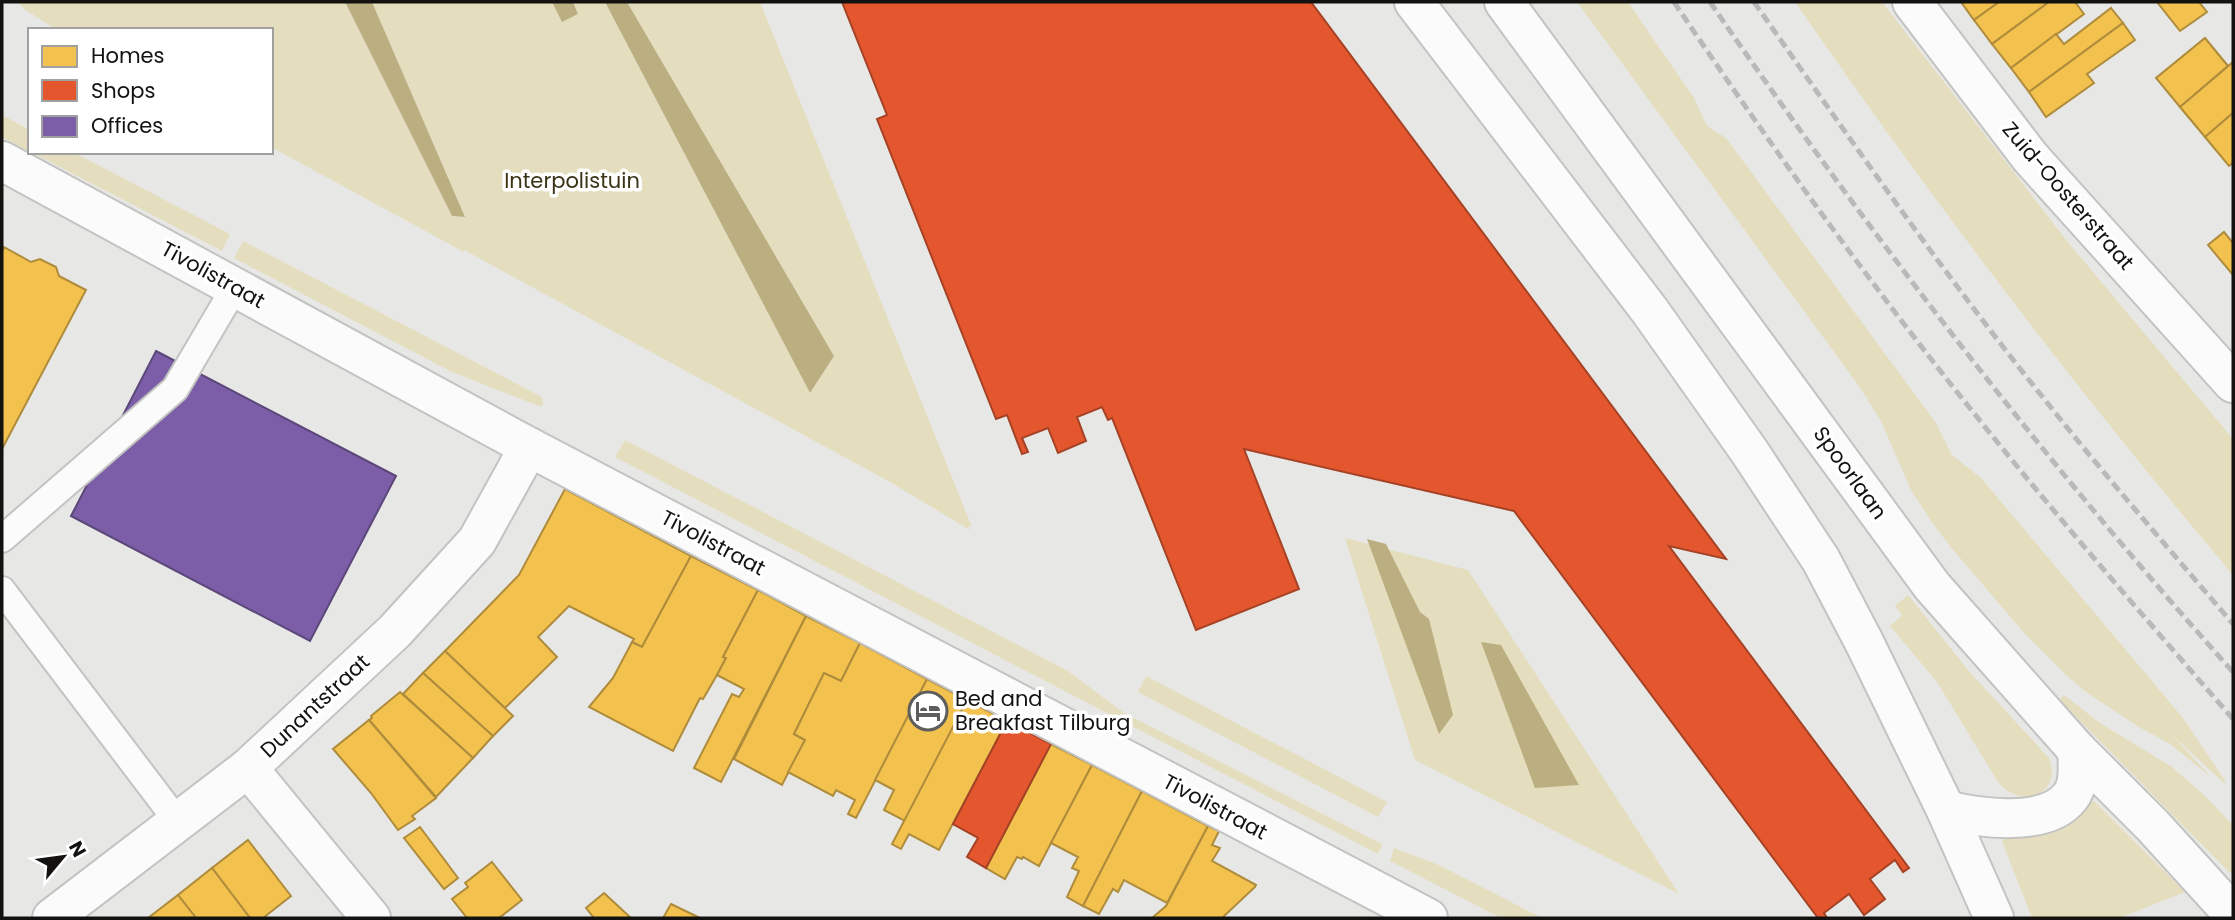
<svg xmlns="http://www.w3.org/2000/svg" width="2235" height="920" viewBox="0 0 2235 920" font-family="Poppins,sans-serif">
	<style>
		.green { fill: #e5debe }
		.water { fill: #bbaf81 }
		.homes { fill: #f2c14e; stroke: #af8c3c; stroke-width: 2 }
		.shops { fill: #e4572e; stroke: #a54225; stroke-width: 2 }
		.offices { fill: #7b5ea7; stroke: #5c477a; stroke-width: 2 }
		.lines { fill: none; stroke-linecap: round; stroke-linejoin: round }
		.lane-casing { stroke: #c3c3c2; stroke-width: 30 }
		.street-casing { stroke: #c3c3c2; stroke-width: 42 }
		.secondary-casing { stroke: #c3c3c2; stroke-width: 42 }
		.lane { stroke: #fbfbfb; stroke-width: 26 }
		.street { stroke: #fbfbfb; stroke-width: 38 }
		.secondary { stroke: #fbfbfb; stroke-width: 38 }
		.rail { stroke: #bab9b9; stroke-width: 5; stroke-dasharray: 10 5; stroke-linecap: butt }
		.labels { text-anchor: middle; stroke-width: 7; stroke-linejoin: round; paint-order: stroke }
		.park-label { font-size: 21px; fill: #3a3315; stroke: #fff }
		.street-label { font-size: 21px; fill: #131211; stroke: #fff }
		.poi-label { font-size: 21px; fill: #131211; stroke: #fff; text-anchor: start }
	</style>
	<rect width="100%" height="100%" fill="#e7e7e6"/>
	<g class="green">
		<path d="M18,2H345L452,216L465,217L372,2H552L562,22L578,14L573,2H605L810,393L834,356L627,2H760L972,527L968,525L970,530L890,482L464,250V252L271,147V30H57L24,9Z"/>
		<path d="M1577,2H1628L1694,98L1707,126L1726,138L1732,146L1936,423L1952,455L1981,478L2183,718L2226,782L2224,783L2172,735L2212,778L2170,744L2139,727L2086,692L2065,674L2025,634L1949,545L1929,518L1911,490L1881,421L1859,386Z"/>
		<path d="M1795,2H1882L2067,241L2233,439V575C2077,391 1932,200 1795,2Z"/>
		<path d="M2,115L30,130V152L2,137Z"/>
		<path d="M31,152H73L230,234L222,251Z"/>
		<path d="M243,241L542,397L543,405L539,406L452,372L234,258Z"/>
		<path d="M625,440L1068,671L1124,713L1382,844L1378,854L615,457Z"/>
		<path d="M1345,538L1468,570L1679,894L1415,760Z"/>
		<path d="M1908,595L1968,670L2049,758C2063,795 2021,810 1998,782L1937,682L1890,626L1902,615L1895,606Z"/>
		<path d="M1146,676L1387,802L1378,817L1138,692Z"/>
		<path d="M2064,695L2100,723L2172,767L2204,795L2233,825V872L2230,873L2080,721L2059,700Z"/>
		<path d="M2090,800L2095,802L2185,892L2120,918H2032L2002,841L2007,836C2047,838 2060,822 2090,800Z"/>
		<path d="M1394,848L1439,865L1542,918H1501L1390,861Z"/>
	</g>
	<g class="water">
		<path d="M345,2H372L465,217L452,216Z"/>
		<path d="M552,2H573L578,14L562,22Z"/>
		<path d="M605,2H627L834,356L810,393Z"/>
		<path d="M1367,539L1386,544L1420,612L1429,619L1453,715L1439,734Z"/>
		<path d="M1481,642L1501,645L1579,785L1535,788Z"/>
	</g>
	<g class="homes">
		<path d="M1961,2H1999L1974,20Z"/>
		<path d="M1999,2H2049L1992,44L1974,20Z"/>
		<path d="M2049,2H2075L2084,14L2011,68L1992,44Z"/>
		<path d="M2157,2H2199L2207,12L2180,31Z"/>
		<path d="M2111,8L2123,23L2029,92L2011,68L2056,34L2064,44Z"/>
		<path d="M2123,23L2135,40L2087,74L2094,83L2046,117L2029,92Z"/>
		<path d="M2205,38L2228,66L2180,107L2156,78Z"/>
		<path d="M2233,62V113L2205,137L2180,107Z"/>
		<path d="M2233,113V163L2229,166L2205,137Z"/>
		<path d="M2224,232L2233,243V275L2208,245Z"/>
		<path d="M4,247L31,262L40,259L56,267L59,276L86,290L2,449V252Z"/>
		<path d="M565,489L691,556L642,647L632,642L634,639L569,606L538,637L557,657L505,708L445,651L519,575Z"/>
		<path d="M691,556L758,590L723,657L726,658L717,675L703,699L700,698L673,751L589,707L613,678L632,642L642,647Z"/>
		<path d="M758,590L806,616L721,782L694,768L732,694L739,697L744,689L717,675L726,658L723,657Z"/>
		<path d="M806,616L860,643L841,681L824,673L794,734L805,740L782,785L734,759Z"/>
		<path d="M860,643L927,679L856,818L848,814L855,800L836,790L833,796L788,772L805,740L794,734L824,673L841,681Z"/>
		<path d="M445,651L513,716L493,736L423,673Z"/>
		<path d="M423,673L493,736L473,758L403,694Z"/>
		<path d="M927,679L967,700L905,821L884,810L894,790L875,780Z"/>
		<path d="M400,692L473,758L436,797L369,720L372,718L371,716Z"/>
		<path d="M967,700L1007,721L939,850L909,834L901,849L892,844Z"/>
		<path d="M369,720L436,798L412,816L415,819L398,830L371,793L333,749Z"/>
		<path d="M1051,744L1092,765L1039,866L1023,857L1022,859L1017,857L1005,879L986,868Z"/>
		<path d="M1092,765L1142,791L1083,906L1067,897L1079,871L1072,868L1078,857L1051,843Z"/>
		<path d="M1142,791L1208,826L1167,903L1124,880L1118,892L1113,889L1099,914L1083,906Z"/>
		<path d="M1208,826L1219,831L1212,845L1220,848L1212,861L1256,885L1255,887L1222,918H1152L1166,906Z"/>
		<path d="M420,827L458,878L444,889L404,838Z"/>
		<path d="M248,840L291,896L263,918H250L212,868Z"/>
		<path d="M492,862L522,900L499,918H467L452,899L468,887L465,883Z"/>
		<path d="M212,868L250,918H196L178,895Z"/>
		<path d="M604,893L631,918H594L586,908Z"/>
		<path d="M178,895L196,918H148Z"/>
		<path d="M671,904L700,918H663Z"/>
	</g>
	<g class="shops">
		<path d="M842,2H1311L1726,559L1669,546L1909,868L1903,872L1895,860L1870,879L1885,899L1864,915L1849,894L1824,913L1827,918H1818L1514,511L1244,449L1299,589L1196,630L1112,418L1108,420L1102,407L1077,417L1086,441L1058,453L1048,428L1022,438L1028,452L1022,454L1007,415L996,419L877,119L887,115Z"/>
		<path d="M1007,721L1051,744L986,868L967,857L978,838L953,824Z"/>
	</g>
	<path class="offices" d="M156,351L396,476L310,641L71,516Z"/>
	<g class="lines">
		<defs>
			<g id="lane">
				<path d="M2,539L175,389L235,287"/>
				<path d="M2,590L178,822"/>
			</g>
			<g id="street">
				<path d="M1912,2L2030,157L2233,383"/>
				<path d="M2,161L529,447L1428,918"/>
				<path d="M248,768L371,918"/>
				<path d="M52,918L248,768L395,631L477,541L529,447"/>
			</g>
			<g id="secondary">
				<path d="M1414,2L1650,311L1749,451L1821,560L1864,642L1946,810L1994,918"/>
				<path d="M1504,2L1932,586L2077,750L2153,826L2233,914"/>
				<path d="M1946,810C1978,818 2046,828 2070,797C2080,785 2078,765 2077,750"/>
			</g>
		</defs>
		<use href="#lane" class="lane-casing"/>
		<use href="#street" class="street-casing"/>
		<use href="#secondary" class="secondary-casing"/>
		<use href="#lane" class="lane"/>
		<use href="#street" class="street"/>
		<use href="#secondary" class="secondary"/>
		<g class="rail">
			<path d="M1674,2C1768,142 1867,280 1973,412C2057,517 2145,618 2233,719"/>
			<path d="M1710,2C1871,236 2044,461 2233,672"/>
			<path d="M1754,2C1848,136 1942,272 2045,400C2106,477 2170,550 2233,624"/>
		</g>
	</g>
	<defs>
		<symbol id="hotel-ring" viewBox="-11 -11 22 22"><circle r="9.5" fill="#fff" stroke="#5d5d5c" stroke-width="1.5"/><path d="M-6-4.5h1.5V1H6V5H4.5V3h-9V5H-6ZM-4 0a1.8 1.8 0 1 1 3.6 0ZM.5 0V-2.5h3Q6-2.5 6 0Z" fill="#5d5d5c"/></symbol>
	</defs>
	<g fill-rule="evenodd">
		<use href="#hotel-ring" x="906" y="689" width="44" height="44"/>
	</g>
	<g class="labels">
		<g class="park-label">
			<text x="572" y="188">Interpolistuin</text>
		</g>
		<g class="street-label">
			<text transform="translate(2068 196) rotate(49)" y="7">Zuid-Oosterstraat</text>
			<text transform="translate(213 275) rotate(29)" y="7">Tivolistraat</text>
			<text transform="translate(1850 473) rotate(54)" y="7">Spoorlaan</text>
			<text transform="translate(713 543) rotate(28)" y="7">Tivolistraat</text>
			<text transform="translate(315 706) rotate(-43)" y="7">Dunantstraat</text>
			<text transform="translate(1215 807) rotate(28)" y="7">Tivolistraat</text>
		</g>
		<g class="poi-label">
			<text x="955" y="706">Bed and<tspan x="955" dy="24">Breakfast Tilburg</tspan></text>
		</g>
	</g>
	<rect width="2235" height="920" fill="none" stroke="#131211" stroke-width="7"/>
	<rect x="28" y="28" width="245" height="126" fill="#ffffff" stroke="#a1a0a0" stroke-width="2"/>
	<rect x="42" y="46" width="35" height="21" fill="#f2c14e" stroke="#a1a0a0" stroke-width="2"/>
	<text x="91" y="63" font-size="21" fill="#131211">Homes</text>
	<rect x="42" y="80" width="35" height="21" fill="#e4572e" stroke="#a1a0a0" stroke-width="2"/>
	<text x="91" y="98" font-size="21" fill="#131211">Shops</text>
	<rect x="42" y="116" width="35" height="21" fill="#7b5ea7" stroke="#a1a0a0" stroke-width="2"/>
	<text x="91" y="133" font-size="21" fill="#131211">Offices</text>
	<g transform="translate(63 857) rotate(61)" stroke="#ffffff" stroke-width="5" paint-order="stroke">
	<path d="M0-5L12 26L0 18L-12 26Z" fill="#131211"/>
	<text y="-10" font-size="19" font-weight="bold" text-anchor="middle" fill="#131211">N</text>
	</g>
</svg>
